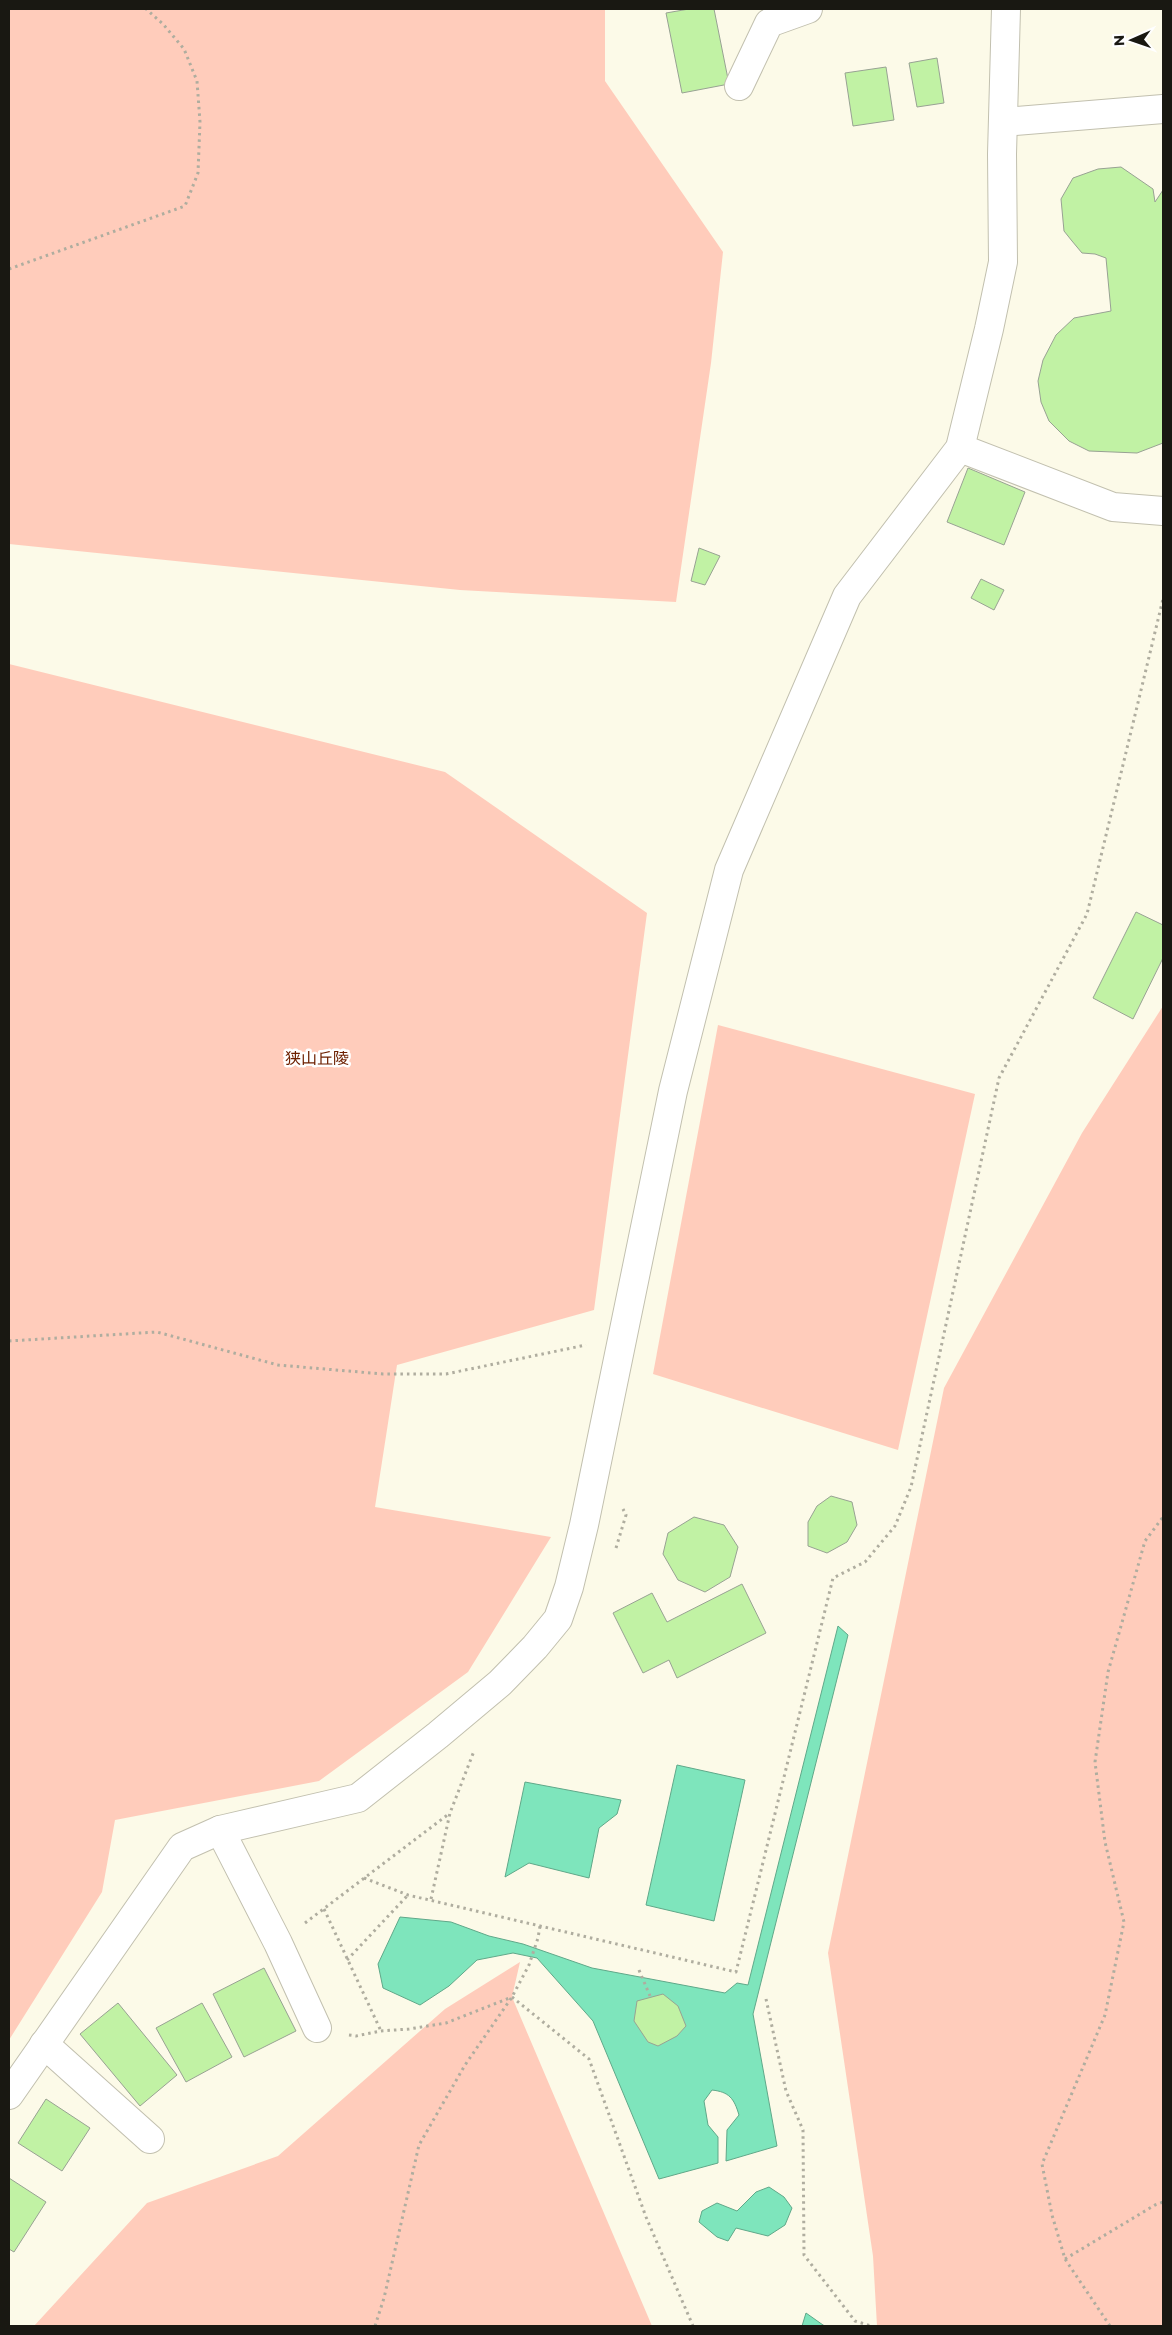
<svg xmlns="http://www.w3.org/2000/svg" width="1172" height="2335" viewBox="0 0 1172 2335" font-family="Montserrat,'Noto Sans JP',sans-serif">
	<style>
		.green { fill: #fcb }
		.water { fill: #7ee5bc; stroke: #60a889 }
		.building { fill: #c1f2a4; stroke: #98a293 }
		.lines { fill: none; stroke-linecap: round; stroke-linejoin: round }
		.minor-casing { stroke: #c2c0af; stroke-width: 30 }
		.path { stroke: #afad9f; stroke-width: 3; stroke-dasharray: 2.5 4; stroke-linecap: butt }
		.minor { stroke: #fff; stroke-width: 28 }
		.labels { text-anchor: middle; stroke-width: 5; stroke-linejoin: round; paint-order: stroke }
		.park-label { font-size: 16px; fill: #6d2000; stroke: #fff }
	</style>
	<rect width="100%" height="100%" fill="#fcfae8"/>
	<g class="green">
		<path d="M9,9H605V81L723,252L711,363L676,602L460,590L9,544Z"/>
		<path d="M9,664L445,772L647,913L594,1310L397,1365L375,1507L551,1537L468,1672L319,1781L115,1820L102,1892L9,2040Z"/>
		<path d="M1163,1006V2326H877L873,2256L828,1953L944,1388L1082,1133Z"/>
		<path d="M718,1025L975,1094L898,1450L653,1374Z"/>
		<path d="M520,1962L512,1997L652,2326H34L147,2203L278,2156L445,2009Z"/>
	</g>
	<g class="water">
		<path d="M838,1626L848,1635L753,2014L777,2146L726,2161L727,2130L739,2115C734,2098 729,2092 712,2090L704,2101L708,2125L718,2137V2163L659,2179L593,2021L537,1958L513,1953L477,1960L449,1986L420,2005L383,1988L378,1964L400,1917L451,1922L489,1936L523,1944L592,1968L725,1993L737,1983L748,1985Z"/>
		<path d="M677,1765L745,1780L714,1921L646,1905Z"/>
		<path d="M525,1782L621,1800L617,1814L599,1828L589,1878L529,1863L505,1877Z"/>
		<path d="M769,2187L784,2197L792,2208L785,2225L768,2236L736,2228L728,2241L717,2237L699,2222L702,2211L717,2203L737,2211L756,2192Z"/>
		<path d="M806,2313L823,2325L825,2326H802Z"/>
	</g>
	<g class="building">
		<path d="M689,9H714L729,84L682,93L666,13Z"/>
		<path d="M937,58L944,103L917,107L909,63Z"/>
		<path d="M886,67L894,120L853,126L845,73Z"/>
		<path d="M1121,167L1153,189L1155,202L1163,190V443L1137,453L1089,451L1069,441L1049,421L1041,402L1038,381L1043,360L1056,335L1074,318L1111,311L1106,258L1095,254L1082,253L1072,241L1064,231L1061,199L1073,178L1098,169Z"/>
		<path d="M968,468L1025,492L1004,545L947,522Z"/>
		<path d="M699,548L720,556L705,585L691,581Z"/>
		<path d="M981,579L1004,590L994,610L971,598Z"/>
		<path d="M1136,912L1163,925V958L1133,1019L1093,998Z"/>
		<path d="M831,1496L852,1502L857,1525L847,1542L827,1553L808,1546V1522L817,1506Z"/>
		<path d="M694,1517L724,1525L738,1547L730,1577L705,1592L678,1580L663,1554L668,1533Z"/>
		<path d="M742,1584L766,1633L677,1678L669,1660L643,1673L613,1613L652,1593L667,1622Z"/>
		<path d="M264,1968L296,2031L244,2057L213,1994Z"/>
		<path d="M663,1994L678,2006L686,2026L677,2036L658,2046L648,2042L634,2021L637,2001Z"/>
		<path d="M118,2003L177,2075L140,2106L80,2034Z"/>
		<path d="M202,2003L232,2057L186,2082L156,2028Z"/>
		<path d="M46,2099L90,2128L62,2171L18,2143Z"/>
		<path d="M9,2178L46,2202L14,2252L9,2249Z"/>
	</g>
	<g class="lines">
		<defs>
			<g id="minor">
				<path d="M739,86L769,23L808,9"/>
				<path d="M1003,122L1163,109"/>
				<path d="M960,448L1113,507L1163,511"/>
				<path d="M317,2028L278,1943L220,1830L358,1798L438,1735L500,1683L535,1647L558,1619L569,1587L584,1525L673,1091L729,870L847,596L960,448L989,329L1003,262L1002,154L1006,9"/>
				<path d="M44,2044L150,2139"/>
				<path d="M9,2095L182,1847L220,1830"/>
			</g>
		</defs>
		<use href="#minor" class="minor-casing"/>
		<g class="path">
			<path d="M9,269L185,206L198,173L200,122L197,81L184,49L163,24L146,9"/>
			<path d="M9,1341L157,1332L278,1365L383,1374H446L586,1345"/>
			<path d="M616,1548L626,1515L623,1509"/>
			<path d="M364,1878L408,1895L736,1972L833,1578L865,1562L895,1526L911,1487L999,1078L1087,914L1163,599"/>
			<path d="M431,1899L450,1813L474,1751"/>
			<path d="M324,1909L381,2031"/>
			<path d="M305,1923L450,1813"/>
			<path d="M347,1960L408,1895"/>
			<path d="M639,1970L650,1996"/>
			<path d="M512,1997L589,2059L646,2217L693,2326"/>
			<path d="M766,1999L786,2091L803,2130L804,2255L855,2321L871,2326"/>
			<path d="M349,2035L356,2036L381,2031L409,2029L446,2023L512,1997"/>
			<path d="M1065,2259L1155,2205L1163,2202"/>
			<path d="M375,2326L384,2298L419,2145L465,2065L512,1997L529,1965L538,1938L540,1926"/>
			<path d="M1110,2326L1065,2259L1052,2215L1042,2164L1105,2015L1124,1922L1105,1842L1095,1762L1108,1672L1145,1541L1163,1517"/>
		</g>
		<use href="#minor" class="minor"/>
	</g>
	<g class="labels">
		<g class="park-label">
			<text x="317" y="1064">狭山丘陵</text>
		</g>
	</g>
	<rect width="1172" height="2335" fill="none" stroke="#191812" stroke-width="20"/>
	<g transform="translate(1132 40) rotate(268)" stroke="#ffffff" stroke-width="4" paint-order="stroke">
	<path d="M0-4L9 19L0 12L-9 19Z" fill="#191812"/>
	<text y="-8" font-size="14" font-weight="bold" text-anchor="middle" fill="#191812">N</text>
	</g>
</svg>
